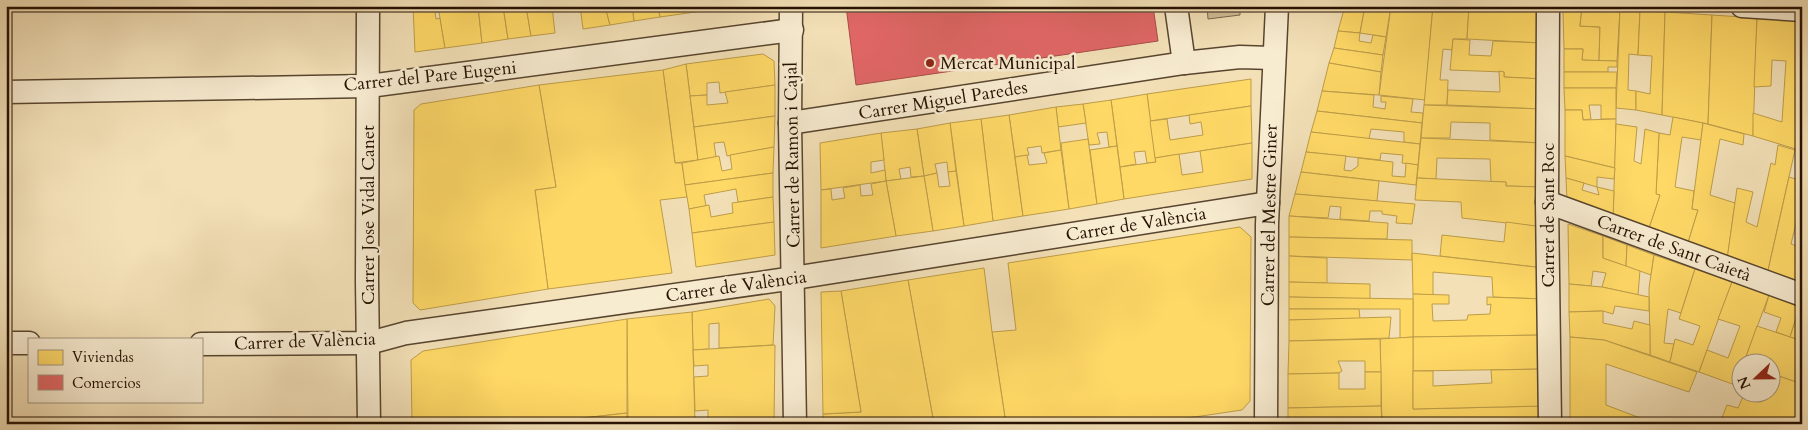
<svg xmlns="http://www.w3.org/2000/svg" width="1808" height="430" viewBox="0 0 1808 430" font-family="Cardo,serif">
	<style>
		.park { fill: url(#park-tufts); stroke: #7a674d }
		.homes { fill: #ffd966; stroke: #be9d48 }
		.shops { fill: #e06666; stroke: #a84c48 }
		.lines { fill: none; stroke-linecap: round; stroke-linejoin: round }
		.minor-casing { stroke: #58452f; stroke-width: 25 }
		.minor { stroke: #f7ebd0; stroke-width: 22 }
		.poi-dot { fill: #8f2418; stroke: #f7ebd0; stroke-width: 2 }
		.labels { text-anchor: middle; stroke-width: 5; stroke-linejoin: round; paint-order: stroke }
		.poi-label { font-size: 18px; fill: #251102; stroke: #f7ebd0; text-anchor: start }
		.street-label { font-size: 18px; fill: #251102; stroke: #f7ebd0 }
	</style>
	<defs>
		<pattern id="park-tufts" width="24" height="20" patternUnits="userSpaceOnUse" patternTransform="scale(1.25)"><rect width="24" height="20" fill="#d0bd98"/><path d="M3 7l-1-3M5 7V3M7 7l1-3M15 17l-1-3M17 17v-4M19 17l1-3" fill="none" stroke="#b2a181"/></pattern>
	</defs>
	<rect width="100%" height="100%" fill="#f3e0b7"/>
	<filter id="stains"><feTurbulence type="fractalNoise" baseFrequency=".004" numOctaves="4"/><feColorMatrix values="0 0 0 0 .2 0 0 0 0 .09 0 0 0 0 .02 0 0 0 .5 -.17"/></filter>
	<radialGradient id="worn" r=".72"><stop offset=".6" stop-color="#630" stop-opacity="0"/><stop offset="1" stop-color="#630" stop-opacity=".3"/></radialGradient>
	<path class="park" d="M1207,6H1240V15L1208,19Z"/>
	<g class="homes">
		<path d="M413,6H438L439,12H435L436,19L440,18L445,48L415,52Z"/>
		<path d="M438,6H478L482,43L445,48Z"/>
		<path d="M478,6H503L508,39L482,43Z"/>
		<path d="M503,6H526L531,36L508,39Z"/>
		<path d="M526,6H552L555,33L531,36Z"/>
		<path d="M580,6H605L610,25L583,29Z"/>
		<path d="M632,6H658L660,17L634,21Z"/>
		<path d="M632,6L634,21L610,25L605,6Z"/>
		<path d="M658,6H737L660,17Z"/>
		<path d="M1345,6H1365L1360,33L1338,31Z"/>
		<path d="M1365,6H1391L1386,37L1360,33Z"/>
		<path d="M1391,6H1433L1425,100L1379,95Z"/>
		<path d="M1433,6H1469L1467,39H1453L1452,50L1443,49L1440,80H1448L1447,105H1424Z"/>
		<path d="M1469,6L1534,7L1541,13L1542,43L1467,39Z"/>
		<path d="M1569,6L1582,7L1580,26L1600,27L1599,61L1582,60L1583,49H1564L1563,11Z"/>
		<path d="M1582,7L1620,9L1617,61H1599L1600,27L1580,26Z"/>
		<path d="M1620,9L1640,11L1638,55L1629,54L1628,90L1636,91V110L1616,108Z"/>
		<path d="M1640,11L1665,12L1662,115L1636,110V91L1650,94L1652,56L1638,55Z"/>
		<path d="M1665,12L1712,15L1708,124L1662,115Z"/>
		<path d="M1712,15L1757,18L1753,136L1708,124Z"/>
		<path d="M1757,18L1802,20L1799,150L1753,136V113L1782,122L1786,61L1772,60L1771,86L1754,87Z"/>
		<path d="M1338,31L1360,33L1359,41L1371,43L1373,35L1386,37L1383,55L1334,48Z"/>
		<path d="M1453,39L1470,40L1469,55L1491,56L1493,41L1542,43L1543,79L1504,77V72L1450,70Z"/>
		<path d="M1334,48L1383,55L1381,72L1329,63Z"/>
		<path d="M1564,49H1583L1582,60L1617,61V67H1608V72H1564Z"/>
		<path d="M763,54L774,61L775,85L720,93L719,82L707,83V95L690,96L686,64Z"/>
		<path d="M1329,63L1381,72L1379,95L1322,91Z"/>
		<path d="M686,64L698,160L675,163L663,70Z"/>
		<path d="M663,70L675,163H682L687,197L660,200L672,273L548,289L535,190L556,187L539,85Z"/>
		<path d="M1499,71L1504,72V77L1543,79L1542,109L1447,105L1448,90L1500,92Z"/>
		<path d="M1564,72H1617L1616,88H1564Z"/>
		<path d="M1251,79V106L1150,121L1147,94Z"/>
		<path d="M539,85L556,187L535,190L548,289L420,310L413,303L414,110L421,104Z"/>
		<path d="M775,85V116L694,127L690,96L707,95V105L728,103L725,92Z"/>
		<path d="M1564,88H1616V119H1601V105H1589L1591,119L1583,120L1582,110H1565Z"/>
		<path d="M1322,91L1374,95L1373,107L1385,109L1386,102H1381V96L1413,99L1411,112L1423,113L1422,123L1317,111Z"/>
		<path d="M1147,94L1156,162L1147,163L1145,151L1134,152L1136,164L1120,167L1111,100Z"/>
		<path d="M1111,100L1117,146L1109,147L1107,132L1097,133L1100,144L1089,145L1083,104Z"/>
		<path d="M1083,104L1086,123L1058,127L1056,107Z"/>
		<path d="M1424,105L1542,109V143L1490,140V123L1451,122L1450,138H1421Z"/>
		<path d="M1251,106L1252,143L1155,158L1150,121L1167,119L1170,140L1203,135L1201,122L1190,124L1189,115Z"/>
		<path d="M1056,107L1061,150L1042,153L1041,146L1027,148L1029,155L1015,157L1009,115Z"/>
		<path d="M1565,110H1582L1583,120L1616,119L1615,168L1565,156Z"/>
		<path d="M1317,111L1422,123L1420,144L1404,142V132L1371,129L1369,139L1311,132Z"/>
		<path d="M1009,115L1023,216L993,221L981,119Z"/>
		<path d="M775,116L774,147L727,156L724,142L714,143L716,157L698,160L694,127Z"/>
		<path d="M1673,117L1703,123L1701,140L1682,137L1675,187L1694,191L1692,209L1698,210L1687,246L1648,231L1660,195L1656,194L1659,133L1670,135Z"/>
		<path d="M981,119L993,221L964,226L950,123Z"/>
		<path d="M950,123L956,171L948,172L947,162L935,164L937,173L924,176L917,129Z"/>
		<path d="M1703,123L1744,134L1743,145L1720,139L1710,195L1735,203L1727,260L1687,246L1698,210L1692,209Z"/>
		<path d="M1616,124L1637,127L1634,161L1641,164L1645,129L1659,133L1656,194L1660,195L1648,231L1613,219Z"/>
		<path d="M917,129L924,176L911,177L910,167L899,169L901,179L886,181L881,133Z"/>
		<path d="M1311,132L1420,144L1418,165L1402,163L1403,155L1381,153L1380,160L1306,152Z"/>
		<path d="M881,133L884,160L871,162V173L885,170L886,181L821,190L820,143Z"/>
		<path d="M1421,138L1542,143L1543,187L1506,186V182H1491L1490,159L1437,158L1436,179L1417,178Z"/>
		<path d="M1088,139L1097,204L1069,209L1061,143Z"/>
		<path d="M1252,143V179L1124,199L1120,167L1156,162L1155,158L1179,154L1182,175L1203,172L1200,151Z"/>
		<path d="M1778,145L1795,150L1767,275L1727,260L1737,188L1753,192L1746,222L1757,227L1771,163L1775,165Z"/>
		<path d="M1117,146L1124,199L1097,204L1090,150Z"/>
		<path d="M774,147L773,173L685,185L682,163L719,156L722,171L732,169L730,155Z"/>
		<path d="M1061,150L1069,209L1023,216L1015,157L1027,155L1029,165L1047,163L1044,153Z"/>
		<path d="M1306,152L1346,156L1344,170L1351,171L1358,166V158L1393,162L1392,176L1405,177L1406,163L1418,165L1416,185L1301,172Z"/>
		<path d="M1565,156L1615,168L1614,179L1597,177V187L1566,178Z"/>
		<path d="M956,171L964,226L933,231L924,176L937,173L939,187L950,186L948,172Z"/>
		<path d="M1301,172L1379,181L1377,201L1295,194Z"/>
		<path d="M773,173V197L738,202L736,189L704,195L706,206L689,209L685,185Z"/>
		<path d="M924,176L933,231L896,236L886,181Z"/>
		<path d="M1789,177L1802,181V199L1791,244L1802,248V287L1767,275Z"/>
		<path d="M1417,178L1506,182V186L1543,187V227L1462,218L1461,202L1415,200Z"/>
		<path d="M1566,178L1584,183L1582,190L1599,195L1597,187L1614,191L1613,219L1567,201Z"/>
		<path d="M886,181L896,236L821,248V190L831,189L832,200L845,198L843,188L860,185L861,196L873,195L871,184Z"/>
		<path d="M1295,194L1415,204L1412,224L1396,223L1397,216L1382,214V211H1370L1369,221L1340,219L1341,207L1330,206L1328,218L1289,216Z"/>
		<path d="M773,197L774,222L692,233L689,209L709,205L711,217L733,213L732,203Z"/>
		<path d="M1289,216L1388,223L1387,239L1289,237Z"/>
		<path d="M774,222L775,255L696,267L692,233Z"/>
		<path d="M1506,222L1543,227L1544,268L1440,256L1442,235L1504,242Z"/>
		<path d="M1568,224L1603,236V258L1640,270L1638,295L1602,287L1606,273L1593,271L1591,286L1569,284Z"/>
		<path d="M1240,227L1251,237L1250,401L1242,410L1147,424H1006L992,332L1016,330L1008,263Z"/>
		<path d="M1603,236L1627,245L1626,266L1603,258Z"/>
		<path d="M1289,237L1412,240V260L1289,256Z"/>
		<path d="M1627,245L1654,255L1651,275L1626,266Z"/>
		<path d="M1412,253L1544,268L1543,299L1493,297L1492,277L1433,272V295L1413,294Z"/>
		<path d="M1654,255L1695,269L1681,313L1668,309L1664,343L1674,344L1670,362L1650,355L1649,288Z"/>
		<path d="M1289,256L1327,258V283L1289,282Z"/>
		<path d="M984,268L992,332L1006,424H934L908,280Z"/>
		<path d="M1695,269L1732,282L1699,372L1670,362L1675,339L1693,345L1700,326L1679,319Z"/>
		<path d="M908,280L934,424H823V414L861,412L841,291Z"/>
		<path d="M1289,282L1370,284V299L1289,297Z"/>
		<path d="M1732,282L1769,295L1744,362H1740V371L1735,385L1699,372L1707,350L1728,358L1740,326L1718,319Z"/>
		<path d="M1569,284L1602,287L1649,297V311L1615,306L1613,314L1603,311L1569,312Z"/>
		<path d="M841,291L861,412L823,414L821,292Z"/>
		<path d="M1413,294L1449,295V304H1432L1433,321L1467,320L1468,315L1490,314L1491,304L1487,305V297L1543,299L1544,335L1413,337Z"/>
		<path d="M1769,295L1800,306L1790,337L1776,332L1781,318L1764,312Z"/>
		<path d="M1289,297L1413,299V337L1400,338V309H1289Z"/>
		<path d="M769,299L775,306L773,345L719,348V323L709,324V349L693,350L692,312Z"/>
		<path d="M1800,306H1802V341L1790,337Z"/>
		<path d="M1289,309H1359L1360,319L1289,320Z"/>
		<path d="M1603,311V323L1632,329L1634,321L1650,325V355L1604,340L1570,337L1569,312Z"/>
		<path d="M692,312L695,424H628L627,319Z"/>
		<path d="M1391,317L1389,338L1289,341V320Z"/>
		<path d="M627,319V413L530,424H412L411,360L423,351Z"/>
		<path d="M1757,326L1802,341V384L1770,373V362H1744Z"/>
		<path d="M1544,335V369L1413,371V337Z"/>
		<path d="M1413,337V409L1544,406V424H1382L1380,339Z"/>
		<path d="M1570,337L1604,340L1697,372L1689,392L1606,364V405L1656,424L1570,423Z"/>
		<path d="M1380,339L1381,372H1365V361H1338L1342,371L1339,373L1288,374L1289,341Z"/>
		<path d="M775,345L774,424H695V421L708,420V410L695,411L694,377L708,376V365L694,366L693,350Z"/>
		<path d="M1544,369V406L1413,409V371H1433V386L1492,383L1491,370Z"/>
		<path d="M1365,372H1381V406L1288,408V374L1339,373V389H1365Z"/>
		<path d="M1770,373L1802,384V424H1733L1721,420L1727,405L1738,408L1745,392H1770Z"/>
		<path d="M1381,406L1382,424H1288V408Z"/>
		<path d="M627,413V424H530Z"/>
	</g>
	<path class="shops" d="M846,6H1153L1158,41L856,85Z"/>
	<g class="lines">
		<defs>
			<g id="minor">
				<path d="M368,6L367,282L369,424"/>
				<path d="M791,6L790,123L795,424"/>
				<path d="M1176,6L1184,63"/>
				<path d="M1548,6L1547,202L1550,424"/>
				<path d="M1742,6L1802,10"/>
				<path d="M6,92L369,86L792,30"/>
				<path d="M790,123L1184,63L1240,57L1274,58"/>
				<path d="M1547,202L1802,295"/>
				<path d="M6,343H29"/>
				<path d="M201,344L369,343L406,333L794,278L1268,203"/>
				<path d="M1266,424L1267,224L1277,6"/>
			</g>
		</defs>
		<use href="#minor" class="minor-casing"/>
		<use href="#minor" class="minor"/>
	</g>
	<circle class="poi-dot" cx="930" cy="63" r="5"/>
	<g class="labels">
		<g class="poi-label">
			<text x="940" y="69">Mercat Municipal</text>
		</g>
		<g class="street-label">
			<text transform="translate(430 76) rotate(-6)" y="6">Carrer del Pare Eugeni</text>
			<text transform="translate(943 100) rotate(-9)" y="6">Carrer Miguel Paredes</text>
			<text transform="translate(792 155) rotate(-91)" y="6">Carrer de Ramon i Cajal</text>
			<text transform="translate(368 215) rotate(-90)" y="6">Carrer Jose Vidal Canet</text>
			<text transform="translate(1269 215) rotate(-89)" y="6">Carrer del Mestre Giner</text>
			<text transform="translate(1548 215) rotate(-90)" y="6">Carrer de Sant Roc</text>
			<text transform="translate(1136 224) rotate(-9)" y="6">Carrer de València</text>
			<text transform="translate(1674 248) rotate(20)" y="6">Carrer de Sant Caietà</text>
			<text transform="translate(736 286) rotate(-8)" y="6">Carrer de València</text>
			<text transform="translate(305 341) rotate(-2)" y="6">Carrer de València</text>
		</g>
	</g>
	<rect width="1808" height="430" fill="none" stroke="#f3e0b7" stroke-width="25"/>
	<rect x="8" y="8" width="1793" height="415" fill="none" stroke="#251102" stroke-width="2.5"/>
	<rect x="12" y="12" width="1783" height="405" fill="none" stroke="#251102"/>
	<rect x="28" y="338" width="175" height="65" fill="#f7ebd0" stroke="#a3947e"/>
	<rect x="38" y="350" width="25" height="15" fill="#ffd966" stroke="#a3947e"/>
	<text x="72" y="362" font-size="15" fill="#251102">Viviendas</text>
	<rect x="38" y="375" width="25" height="15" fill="#e06666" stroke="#a3947e"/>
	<text x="72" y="388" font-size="15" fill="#251102">Comercios</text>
	<g transform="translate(1756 378) rotate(248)"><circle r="24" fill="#f7ebd0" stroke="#a3947e"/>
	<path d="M0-4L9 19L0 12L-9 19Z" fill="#8f2418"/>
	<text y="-8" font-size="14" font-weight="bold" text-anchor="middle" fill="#251102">N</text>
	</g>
	<rect width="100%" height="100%" filter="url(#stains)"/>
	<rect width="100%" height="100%" fill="url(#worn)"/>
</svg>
